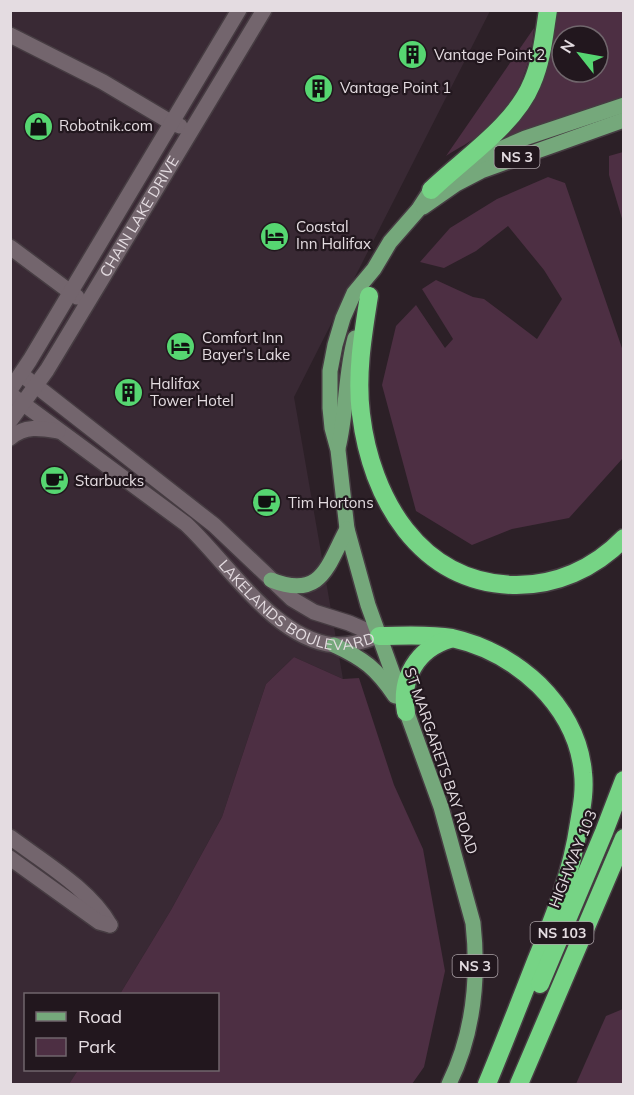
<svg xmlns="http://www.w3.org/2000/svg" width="634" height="1095" viewBox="0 0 634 1095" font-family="Mulish,sans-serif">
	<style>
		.built { fill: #392934 }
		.green { fill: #4d2f43; fill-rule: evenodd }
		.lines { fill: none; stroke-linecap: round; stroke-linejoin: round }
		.minor-casing { stroke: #463c42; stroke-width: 18 }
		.major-casing { stroke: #463c42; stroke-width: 18 }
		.highway-casing { stroke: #463c42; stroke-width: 21 }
		.minor { stroke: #73656d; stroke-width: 15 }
		.major { stroke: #75a87b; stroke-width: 15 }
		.highway { stroke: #76d485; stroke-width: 18 }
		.labels { text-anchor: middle; stroke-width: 4.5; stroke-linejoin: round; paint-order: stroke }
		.shield { fill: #22171e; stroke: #aaa1a6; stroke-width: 1.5 }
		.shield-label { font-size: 14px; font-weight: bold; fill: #e4dce1 }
		.poi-label { font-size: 15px; fill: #e4dce1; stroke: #22171e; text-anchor: start }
		.street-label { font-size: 15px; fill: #e4dce1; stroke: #22171e }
	</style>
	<rect width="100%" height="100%" fill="#2c2027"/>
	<path class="built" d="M10,11H490L294,397L343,679L294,657L266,684L222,817L171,910L120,994H26V1070H78L69,1084H11Z"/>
	<g class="green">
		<path d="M556,11H623V98L499,140L539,87L552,47ZM562,36H598V72H562Z"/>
		<path d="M534,28C531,68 515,108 482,133C471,142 458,148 446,156Z"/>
		<path d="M623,152H624L623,222L609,175V156Z"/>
		<path d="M548,177L565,183L623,351V458L569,518L512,529L472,545L416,511L382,385L396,326L416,305L445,348L453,339L422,289L436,280L473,297L484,299L537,339L562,299L544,270L508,226L476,251L444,268L420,262L450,228L497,199Z"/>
		<path d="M294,657L343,679L359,678L394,785L423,849L445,971L424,1067L412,1084H69L78,1070H218V994H120L171,910L222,817L266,684Z"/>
		<path d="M623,1009V1084H576L606,1016Z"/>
	</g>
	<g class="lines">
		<defs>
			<g id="minor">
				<path d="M10,35L103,82L172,123L180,126"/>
				<path d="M10,247L77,297"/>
				<path d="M21,374L214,525L292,599L314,612L349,623L379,636"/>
				<path d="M10,390L30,360L239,10"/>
				<path id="s1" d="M10,394L186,524C227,562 274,639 334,645C349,646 365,641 379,636"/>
				<path id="s2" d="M10,421L47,370L264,10"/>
				<path d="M10,438C25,425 41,428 58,431"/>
				<path d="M10,837C43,862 90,889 110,925"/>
				<path d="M10,858L99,922L110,925"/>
			</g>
			<g id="major">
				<path d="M468,163L525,138L624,105"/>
				<path d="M438,183L431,190L418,210L390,242L374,269L354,293L343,318L335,345L330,371V408L332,428L338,450L347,529L368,605L441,807L473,923C479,978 473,1035 449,1084"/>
				<path d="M423,207L456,184L481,171L624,120"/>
				<path d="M338,448C347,412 345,374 355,338"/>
				<path d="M271,580C322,600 327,566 347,529"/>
				<path d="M334,645C364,659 376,668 395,696"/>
			</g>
			<g id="highway">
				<path d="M431,190C463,159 515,125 532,83C542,60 544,35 548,10"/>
				<path d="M369,296C363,334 356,374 361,414C371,498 419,582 513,585C555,586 594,569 624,538"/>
				<path d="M379,636C402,636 428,634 452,638C484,645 515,662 539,685C563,709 580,739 583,773C585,790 582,806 579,823C572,872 555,915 536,961C520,1002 504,1043 487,1084"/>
				<path d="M406,712C400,678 417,649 450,639"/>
				<path d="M540,984L604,832L624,780"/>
				<path d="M519,1084L624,838"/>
			</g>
		</defs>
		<use href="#minor" class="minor-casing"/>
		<use href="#major" class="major-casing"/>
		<use href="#highway" class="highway-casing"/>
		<use href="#minor" class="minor"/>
		<use href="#major" class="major"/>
		<use href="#highway" class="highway"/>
	</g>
	<defs>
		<symbol id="building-disc" viewBox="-11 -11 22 22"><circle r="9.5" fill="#56d671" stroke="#22171e"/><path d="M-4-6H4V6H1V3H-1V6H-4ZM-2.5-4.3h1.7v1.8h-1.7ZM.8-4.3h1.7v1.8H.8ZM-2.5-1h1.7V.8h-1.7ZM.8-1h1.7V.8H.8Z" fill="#111"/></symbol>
		<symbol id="shop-disc" viewBox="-11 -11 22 22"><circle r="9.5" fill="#56d671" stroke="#22171e"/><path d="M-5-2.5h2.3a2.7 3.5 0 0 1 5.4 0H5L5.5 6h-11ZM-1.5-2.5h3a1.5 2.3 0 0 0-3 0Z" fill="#111"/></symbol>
		<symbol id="hotel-disc" viewBox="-11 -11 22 22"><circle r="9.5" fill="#56d671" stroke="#22171e"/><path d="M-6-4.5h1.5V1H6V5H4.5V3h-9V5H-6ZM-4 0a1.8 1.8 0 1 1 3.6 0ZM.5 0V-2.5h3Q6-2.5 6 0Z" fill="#111"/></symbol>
		<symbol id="cafe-disc" viewBox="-11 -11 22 22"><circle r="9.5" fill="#56d671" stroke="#22171e"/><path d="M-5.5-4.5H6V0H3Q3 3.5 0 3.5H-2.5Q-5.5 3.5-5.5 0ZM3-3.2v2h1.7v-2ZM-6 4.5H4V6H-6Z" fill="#111"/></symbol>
	</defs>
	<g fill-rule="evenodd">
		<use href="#building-disc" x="396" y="38" width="33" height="33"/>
		<use href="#building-disc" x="302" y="72" width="33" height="33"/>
		<use href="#shop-disc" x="22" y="110" width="33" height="33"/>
		<use href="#hotel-disc" x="258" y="220" width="33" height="33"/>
		<use href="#hotel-disc" x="164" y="330" width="33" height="33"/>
		<use href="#building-disc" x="112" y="376" width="33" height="33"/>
		<use href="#cafe-disc" x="38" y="464" width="33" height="33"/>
		<use href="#cafe-disc" x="250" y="486" width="33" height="33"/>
	</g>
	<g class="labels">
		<g class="shield">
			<rect x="494.5" y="146" width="45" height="22" rx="4.5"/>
			<rect x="530.5" y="922" width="63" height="22" rx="4.5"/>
			<rect x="452.5" y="955" width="45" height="22" rx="4.5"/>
		</g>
		<g class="shield-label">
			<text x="517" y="162">NS 3</text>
			<text x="562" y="938">NS 103</text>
			<text x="475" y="971">NS 3</text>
		</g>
		<g class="poi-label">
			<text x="434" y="60">Vantage Point 2</text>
			<text x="340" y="93">Vantage Point 1</text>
			<text x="59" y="131">Robotnik.com</text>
			<text x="296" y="232">Coastal<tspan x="296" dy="17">Inn Halifax</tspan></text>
			<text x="202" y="343">Comfort Inn<tspan x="202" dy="17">Bayer's Lake</tspan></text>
			<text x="150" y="389">Halifax<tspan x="150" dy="17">Tower Hotel</tspan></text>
			<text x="75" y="486">Starbucks</text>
			<text x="288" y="508">Tim Hortons</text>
		</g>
		<g class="street-label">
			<text dy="5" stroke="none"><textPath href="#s2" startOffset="242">CHAIN LAKE DRIVE</textPath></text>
			<text dy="5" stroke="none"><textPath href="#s1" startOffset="363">LAKELANDS BOULEVARD</textPath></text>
			<text transform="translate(441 761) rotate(71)" y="5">ST MARGARETS BAY ROAD</text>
			<text transform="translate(573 859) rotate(-68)" y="5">HIGHWAY 103</text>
		</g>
	</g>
	<rect width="634" height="1095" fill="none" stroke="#e4dce1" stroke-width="24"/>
	<rect x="24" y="993" width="195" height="78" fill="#22171e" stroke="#70666c" stroke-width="1.5"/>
	<rect x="36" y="1012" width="30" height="9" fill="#75a87b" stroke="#70666c" stroke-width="1.5"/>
	<text x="78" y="1023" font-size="18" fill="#e4dce1">Road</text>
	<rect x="36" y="1038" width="30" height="18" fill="#4d2f43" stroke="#70666c" stroke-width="1.5"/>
	<text x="78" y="1053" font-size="18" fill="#e4dce1">Park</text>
	<g transform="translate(580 54) rotate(301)"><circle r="28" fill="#22171e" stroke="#70666c" stroke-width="1.5"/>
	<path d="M0-4.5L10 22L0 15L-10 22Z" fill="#56d671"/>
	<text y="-9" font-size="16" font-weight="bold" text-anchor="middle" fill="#e4dce1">N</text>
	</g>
</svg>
